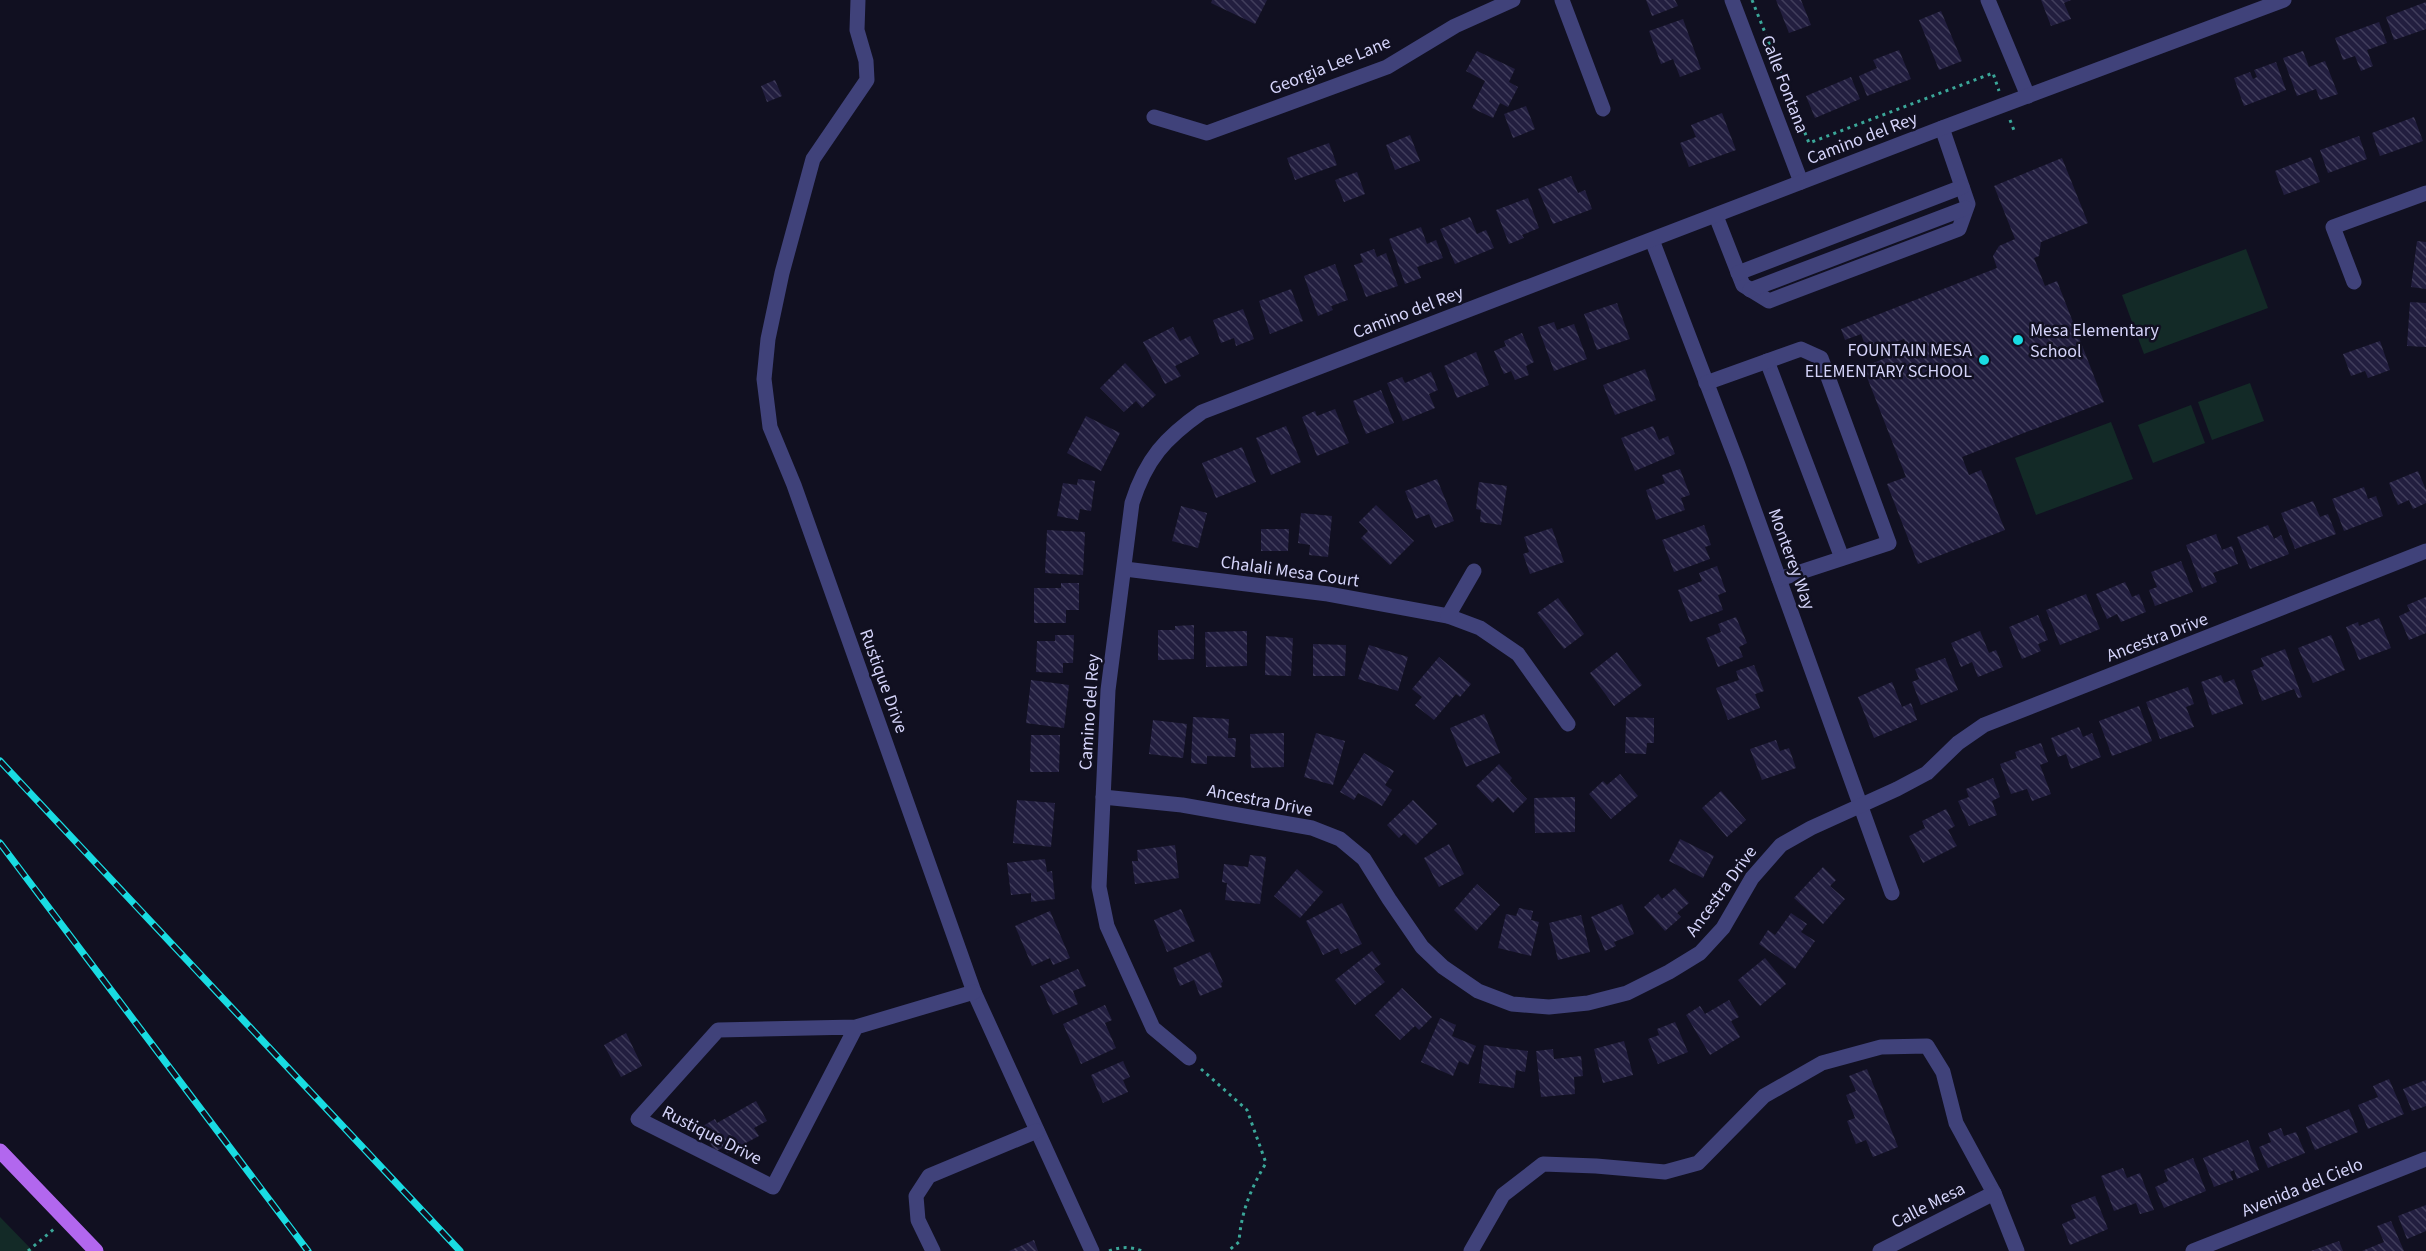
<svg xmlns="http://www.w3.org/2000/svg" width="2426" height="1251" viewBox="0 0 2426 1251" font-family="'Source Sans 3',sans-serif">
	<style>
		.park { fill: #132a27 }
		.building { fill: url(#building-back-hatch) }
		.lines { fill: none; stroke-linecap: round; stroke-linejoin: round }
		.path { stroke: #3ba799; stroke-width: 3; stroke-dasharray: 3 4.5; stroke-linecap: butt }
		.minor { stroke: #40427a; stroke-width: 15 }
		.major { stroke: #b267ee; stroke-width: 15 }
		.rail-casing { stroke: #19dce2; stroke-width: 7 }
		.rail { stroke: #111021; stroke-width: 4.5; stroke-dasharray: 14; stroke-linecap: butt }
		.poi-dot { fill: #19dce2; stroke: #111021; stroke-width: 2 }
		.labels { text-anchor: middle; stroke-width: 5; stroke-linejoin: round; paint-order: stroke }
		.street-label { font-size: 18px; fill: #d5d4fa; stroke: #111021 }
		.poi-label { font-size: 18px; fill: #d5d4fa; stroke: #111021; text-anchor: start }
	</style>
	<defs>
		<pattern id="building-back-hatch" width="6" height="6" patternUnits="userSpaceOnUse" patternTransform="scale(1.5)"><rect width="6" height="6" fill="#221e3f"/><path d="M-1 5l2 2M0 0l6 6M5-1l2 2" fill="none" stroke="#413e5c"/></pattern>
	</defs>
	<rect width="100%" height="100%" fill="#111021"/>
	<g class="park">
		<path d="M2246,249L2268,308L2144,354L2122,295Z"/>
		<path d="M2250,383L2264,421L2212,440L2198,402Z"/>
		<path d="M2191,405L2205,443L2153,463L2138,425Z"/>
		<path d="M2111,422L2133,479L2036,515L2015,458Z"/>
		<path d="M0,1217L33,1251H0Z"/>
	</g>
	<g class="building">
		<path d="M1212,0H1267L1255,24L1211,3Z"/>
		<path d="M1646,0H1675L1678,6L1652,16Z"/>
		<path d="M1776,0H1801L1811,25L1789,33Z"/>
		<path d="M2041,0H2071L2064,3L2071,19L2051,26Z"/>
		<path d="M2426,2V29L2394,40L2386,17Z"/>
		<path d="M1941,11L1962,61L1939,70L1919,20Z"/>
		<path d="M1683,19L1701,69L1680,77L1673,59L1661,64L1649,31Z"/>
		<path d="M2379,22L2387,43L2367,50L2373,66L2361,71L2355,56L2343,60L2335,38Z"/>
		<path d="M1899,50L1911,79L1867,96L1859,76L1877,68L1873,60Z"/>
		<path d="M1477,51L1515,69L1509,82L1518,87L1508,107L1500,103L1493,118L1472,108L1485,81L1466,71Z"/>
		<path d="M2303,51L2309,67L2325,61L2338,94L2320,100L2316,89L2297,96L2283,58Z"/>
		<path d="M2276,62L2286,90L2244,106L2234,78L2250,72L2253,79L2257,77L2254,70Z"/>
		<path d="M1851,77L1860,99L1815,118L1806,96Z"/>
		<path d="M775,80L782,96L767,102L761,86Z"/>
		<path d="M1526,106L1535,129L1513,138L1504,114Z"/>
		<path d="M1722,113L1736,150L1689,167L1680,143L1696,137L1691,125Z"/>
		<path d="M2414,117L2423,141L2380,156L2372,133Z"/>
		<path d="M1410,135L1420,161L1395,170L1386,145Z"/>
		<path d="M2359,136L2367,159L2328,173L2320,150Z"/>
		<path d="M1329,143L1337,165L1295,180L1287,158Z"/>
		<path d="M2311,157L2320,182L2284,195L2275,171Z"/>
		<path d="M2062,158L2088,223L2041,242L2039,256L2034,258L2045,286L2057,281L2104,402L1962,457L1969,475L1981,470L2005,530L1918,564L1887,484L1906,477L1863,367L1908,349L1904,339L1868,353L1861,334L1845,340L1841,329L1997,268L1993,256L1999,246L2015,239L1994,186Z"/>
		<path d="M1357,172L1365,194L1344,202L1335,180Z"/>
		<path d="M1571,176L1578,193L1585,190L1592,209L1553,224L1538,189Z"/>
		<path d="M1528,198L1539,228L1522,235L1524,238L1509,244L1496,210Z"/>
		<path d="M1470,217L1477,234L1486,230L1494,248L1455,264L1440,229Z"/>
		<path d="M1421,227L1427,244L1436,240L1443,258L1417,267L1421,278L1405,284L1389,239Z"/>
		<path d="M2417,241L2426,242V289L2411,287Z"/>
		<path d="M1374,249L1377,257L1386,253L1398,286L1366,297L1354,265L1363,262L1360,254Z"/>
		<path d="M1335,264L1348,300L1331,306L1333,310L1318,316L1304,276Z"/>
		<path d="M1291,289L1303,321L1270,334L1259,301Z"/>
		<path d="M2410,302L2426,303V347L2407,346Z"/>
		<path d="M1617,303L1630,339L1597,350L1584,314Z"/>
		<path d="M1243,309L1254,339L1236,346L1234,338L1221,343L1213,320Z"/>
		<path d="M1554,322L1557,330L1574,324L1587,359L1554,371L1538,327Z"/>
		<path d="M1173,327L1180,341L1190,336L1199,354L1175,366L1181,376L1165,384L1143,342Z"/>
		<path d="M1522,333L1534,362L1526,366L1529,375L1515,380L1511,371L1504,374L1494,351L1506,346L1504,341Z"/>
		<path d="M2380,341L2390,370L2368,378L2365,371L2351,376L2343,354Z"/>
		<path d="M1476,352L1489,385L1457,398L1444,366Z"/>
		<path d="M1125,363L1156,395L1142,408L1136,401L1124,412L1100,388Z"/>
		<path d="M1645,369L1656,400L1615,415L1603,385Z"/>
		<path d="M1431,372L1438,390L1429,394L1435,408L1403,421L1387,383L1402,377L1405,383Z"/>
		<path d="M1381,390L1394,423L1366,434L1353,401Z"/>
		<path d="M1335,409L1349,443L1317,456L1302,417L1315,411L1317,416Z"/>
		<path d="M1086,416L1120,433L1101,471L1067,453Z"/>
		<path d="M1286,426L1301,462L1271,475L1256,438Z"/>
		<path d="M1653,426L1659,440L1668,436L1675,454L1635,471L1621,438Z"/>
		<path d="M1242,447L1256,482L1216,498L1202,463Z"/>
		<path d="M1680,469L1690,495L1681,498L1685,510L1656,520L1646,490L1665,483L1662,475Z"/>
		<path d="M2418,471L2426,490V503L2413,509L2409,500L2398,505L2389,483Z"/>
		<path d="M1078,479L1095,481L1091,511L1080,509L1078,520L1057,516L1063,483L1077,485Z"/>
		<path d="M1437,479L1454,521L1435,528L1429,514L1416,519L1405,491Z"/>
		<path d="M1479,482L1507,486L1501,525L1480,522L1481,510L1476,509Z"/>
		<path d="M2364,487L2368,499L2376,496L2383,516L2344,531L2332,499Z"/>
		<path d="M2313,501L2320,517L2328,514L2336,534L2295,549L2281,513Z"/>
		<path d="M1376,505L1414,541L1390,565L1361,538L1368,531L1359,522Z"/>
		<path d="M1181,506L1207,513L1198,548L1172,541Z"/>
		<path d="M1301,513L1332,516L1328,557L1309,555L1310,545L1298,543Z"/>
		<path d="M1704,525L1711,545L1705,547L1710,559L1674,572L1662,540Z"/>
		<path d="M2268,525L2274,539L2281,535L2289,554L2250,569L2237,537Z"/>
		<path d="M1552,528L1564,562L1530,574L1523,554L1529,552L1524,537Z"/>
		<path d="M1261,529H1289L1288,551H1261Z"/>
		<path d="M1047,530L1085,532L1083,575L1045,573Z"/>
		<path d="M2216,534L2222,550L2232,546L2238,564L2213,573L2217,582L2202,588L2186,545Z"/>
		<path d="M2181,561L2193,592L2155,606L2149,590L2157,587L2151,572Z"/>
		<path d="M1717,566L1726,592L1718,595L1723,610L1690,622L1678,590L1702,581L1699,573Z"/>
		<path d="M2125,582L2132,597L2139,594L2146,612L2121,622L2117,614L2107,619L2096,594Z"/>
		<path d="M1061,583H1079V610H1066V623H1034V588H1061Z"/>
		<path d="M2086,594L2100,629L2060,645L2046,610Z"/>
		<path d="M2426,597V633L2409,640L2399,616L2410,611L2407,605Z"/>
		<path d="M1558,598L1584,634L1564,649L1537,613Z"/>
		<path d="M2038,615L2048,640L2038,644L2041,651L2022,659L2009,627Z"/>
		<path d="M1736,617L1747,643L1739,647L1743,657L1718,667L1706,638L1721,632L1718,624Z"/>
		<path d="M2379,618L2391,648L2359,660L2346,627L2358,622L2359,626Z"/>
		<path d="M1194,625V659L1158,660V630H1175V626Z"/>
		<path d="M1247,631V666L1206,667L1205,632Z"/>
		<path d="M1980,631L1989,653L1996,650L2003,667L1978,677L1972,662L1961,667L1951,643Z"/>
		<path d="M1055,635H1074L1073,663H1063V673L1036,672L1037,641H1055Z"/>
		<path d="M2331,635L2345,670L2313,683L2298,648Z"/>
		<path d="M1266,636L1293,638L1291,676L1265,675Z"/>
		<path d="M1313,644L1346,645L1345,676H1313Z"/>
		<path d="M1369,645L1408,657L1398,691L1358,679Z"/>
		<path d="M2285,649L2302,697L2298,698L2294,689L2262,701L2251,671L2264,666L2261,658Z"/>
		<path d="M1617,652L1642,685L1614,706L1590,673Z"/>
		<path d="M1439,657L1471,684L1460,697L1456,694L1434,720L1415,705L1422,697L1412,689Z"/>
		<path d="M1945,658L1958,690L1921,705L1912,682L1919,679L1915,669Z"/>
		<path d="M1754,665L1764,691L1755,694L1760,708L1728,720L1716,688L1739,680L1736,671Z"/>
		<path d="M2221,675L2224,683L2234,679L2243,704L2212,715L2201,682Z"/>
		<path d="M1031,680L1069,685L1064,728L1026,723Z"/>
		<path d="M1892,682L1902,707L1911,703L1917,720L1874,738L1858,697Z"/>
		<path d="M2188,687L2194,704L2186,707L2194,727L2160,739L2146,702Z"/>
		<path d="M2139,706L2152,741L2112,756L2099,721Z"/>
		<path d="M1484,714L1500,753L1466,767L1450,728Z"/>
		<path d="M1193,717L1229,719L1228,738H1236L1235,757L1207,756V764L1191,763Z"/>
		<path d="M1626,717L1654,718V743H1647L1646,754L1625,753Z"/>
		<path d="M1153,720L1187,724L1183,758L1149,754Z"/>
		<path d="M2079,727L2083,737L2092,733L2101,757L2071,769L2066,754L2058,757L2051,738Z"/>
		<path d="M1284,733V767L1251,768L1250,734Z"/>
		<path d="M1316,733L1345,741L1333,785L1304,777Z"/>
		<path d="M1031,735H1060L1059,772H1030Z"/>
		<path d="M1776,740L1780,751L1789,748L1796,768L1762,780L1750,749Z"/>
		<path d="M2041,743L2048,762L2040,765L2051,794L2032,801L2027,789L2011,794L2000,764L2017,758L2015,752Z"/>
		<path d="M1364,753L1394,771L1385,785L1392,790L1382,806L1358,793L1354,800L1340,792Z"/>
		<path d="M1499,764L1512,778L1510,781L1527,799L1513,813L1498,797L1492,803L1476,786Z"/>
		<path d="M1620,774L1638,796L1611,819L1589,794L1603,781L1607,785Z"/>
		<path d="M1993,778L2000,797L1992,801L1997,815L1969,826L1958,801L1969,797L1966,789Z"/>
		<path d="M1721,791L1746,820L1727,837L1702,808Z"/>
		<path d="M1575,797V832L1535,833L1534,798Z"/>
		<path d="M1017,800L1055,803L1051,847L1013,843Z"/>
		<path d="M1413,800L1437,824L1416,845L1404,833L1399,838L1387,825Z"/>
		<path d="M1946,809L1955,826L1948,830L1957,846L1923,863L1909,836L1925,828L1922,821Z"/>
		<path d="M1680,839L1714,856L1703,878L1669,861Z"/>
		<path d="M1449,844L1464,874L1439,887L1424,858Z"/>
		<path d="M1175,845L1179,878L1135,884L1132,861H1138L1137,850Z"/>
		<path d="M1250,855L1266,857L1260,904L1225,900L1227,883L1222,882L1224,864L1248,867Z"/>
		<path d="M1045,859L1047,872L1052,871L1055,899L1031,902V893L1011,895L1007,863Z"/>
		<path d="M1823,867L1836,880L1830,886L1845,899L1823,924L1794,898Z"/>
		<path d="M1297,869L1323,892L1300,918L1274,896Z"/>
		<path d="M1477,884L1500,905L1476,931L1454,910Z"/>
		<path d="M1675,888L1689,903L1677,913L1681,917L1665,931L1644,907L1658,894L1662,899Z"/>
		<path d="M1342,903L1362,944L1341,954L1338,948L1323,955L1306,921Z"/>
		<path d="M1622,904L1634,934L1614,942L1616,946L1605,951L1591,917Z"/>
		<path d="M1519,908L1533,911L1531,920L1539,922L1531,956L1498,948L1506,914L1516,916Z"/>
		<path d="M1181,909L1195,941L1167,952L1154,920Z"/>
		<path d="M1050,911L1070,958L1053,965L1050,958L1032,966L1015,926Z"/>
		<path d="M1791,913L1807,924L1801,932L1815,941L1795,969L1759,944L1768,930L1775,935Z"/>
		<path d="M1581,915L1590,952L1558,960L1549,923Z"/>
		<path d="M1372,951L1381,964L1374,969L1385,982L1355,1005L1335,980Z"/>
		<path d="M1210,952L1223,982L1221,983L1222,987L1200,996L1194,980L1180,986L1173,968Z"/>
		<path d="M1765,958L1786,984L1760,1006L1738,980Z"/>
		<path d="M1078,969L1086,986L1073,991L1078,1004L1053,1015L1040,986Z"/>
		<path d="M1402,988L1432,1017L1419,1030L1415,1026L1400,1040L1375,1015Z"/>
		<path d="M1729,1000L1739,1017L1731,1021L1740,1037L1710,1055L1686,1015L1700,1006L1705,1014Z"/>
		<path d="M1105,1005L1112,1020L1105,1023L1116,1048L1081,1064L1063,1024Z"/>
		<path d="M1440,1018L1456,1025L1452,1036L1476,1046L1468,1065L1459,1061L1453,1076L1421,1062Z"/>
		<path d="M1675,1022L1688,1052L1658,1064L1648,1039L1659,1035L1657,1029Z"/>
		<path d="M626,1033L642,1066L621,1077L604,1045Z"/>
		<path d="M1624,1041L1633,1075L1603,1083L1594,1049Z"/>
		<path d="M1484,1045L1528,1051L1525,1072L1516,1070L1514,1088L1479,1083Z"/>
		<path d="M1553,1049L1554,1059L1581,1056L1583,1076L1574,1077L1575,1094L1541,1097L1536,1051Z"/>
		<path d="M1123,1061L1130,1077L1123,1080L1128,1092L1103,1103L1091,1075Z"/>
		<path d="M1867,1069L1898,1147L1873,1157L1866,1140L1856,1144L1847,1121L1855,1118L1846,1095L1856,1091L1849,1076Z"/>
		<path d="M2389,1079L2404,1114L2368,1129L2358,1105L2378,1097L2373,1086Z"/>
		<path d="M2426,1080V1106L2412,1111L2403,1089Z"/>
		<path d="M756,1101L767,1121L754,1128L759,1136L727,1153L724,1147L715,1152L701,1127L715,1119L717,1123Z"/>
		<path d="M2349,1109L2358,1132L2315,1150L2306,1127Z"/>
		<path d="M2281,1128L2284,1136L2296,1132L2305,1153L2268,1168L2259,1147L2271,1142L2268,1133Z"/>
		<path d="M2248,1140L2259,1170L2237,1179L2234,1170L2230,1172L2233,1180L2214,1187L2203,1158Z"/>
		<path d="M2193,1158L2206,1191L2164,1208L2155,1187L2168,1181L2164,1170Z"/>
		<path d="M2123,1168L2127,1178L2140,1173L2154,1210L2140,1214L2136,1203L2114,1211L2101,1176Z"/>
		<path d="M2095,1196L2108,1229L2070,1245L2062,1224L2076,1218L2071,1205Z"/>
		<path d="M2426,1205V1231L2407,1239L2398,1216Z"/>
		<path d="M2391,1221L2404,1251H2362L2384,1242L2377,1226Z"/>
		<path d="M1034,1240L1038,1251H1009Z"/>
		<path d="M2339,1241L2343,1251H2311Z"/>
	</g>
	<g class="lines">
		<g class="path">
			<path d="M1752,0L1809,143L1993,73L1999,91"/>
			<path d="M2010,120L2015,133"/>
			<path d="M1201,1069L1247,1110L1266,1163C1251,1188 1241,1212 1239,1242L1228,1251"/>
			<path d="M28,1251L54,1229"/>
			<path d="M1109,1251C1120,1247 1130,1246 1142,1251"/>
		</g>
		<g class="minor">
			<path d="M858,0L857,30L866,61L867,80L813,159L782,273L768,339L764,379L770,427L794,485L974,992L1092,1251"/>
			<path d="M1562,0L1603,109"/>
			<path d="M1732,0L1801,182"/>
			<path d="M1988,0L2028,96"/>
			<path d="M1154,117L1207,133L1387,67L1455,26L1513,0"/>
			<path d="M1716,216L1743,285L1769,301L1959,229L1968,204L1942,128"/>
			<path d="M1652,240L1738,465L1892,893"/>
			<path d="M1738,273L1962,187"/>
			<path d="M2354,282L2333,227L2426,193"/>
			<path d="M1750,290L1966,208"/>
			<path d="M1767,361L1842,558"/>
			<path d="M1706,383L1801,349L1821,358L1889,543L1779,579"/>
			<path d="M1125,569L1328,594L1448,616L1480,628L1518,654L1568,724"/>
			<path d="M1448,616L1474,571"/>
			<path d="M1103,797L1182,805L1312,828L1340,839L1364,859L1389,899L1422,947L1443,967L1478,991L1512,1004L1549,1007L1588,1003L1627,993L1669,972L1700,953L1723,928L1752,878L1781,845L1811,828L1897,789L1927,773L1958,743L1984,725L2426,551"/>
			<path d="M856,1027L718,1030L638,1119L773,1187L856,1027L974,992"/>
			<path d="M1189,1058L1153,1028L1107,926L1099,887L1108,690L1132,503C1146,459 1165,438 1202,412L1942,128L2284,0"/>
			<path d="M933,1251L918,1220L916,1196L929,1176L1037,1131"/>
			<path d="M1471,1251L1503,1195L1543,1164L1596,1166L1665,1172L1698,1163L1764,1096L1822,1063L1881,1047L1927,1046L1943,1072L1956,1123L1994,1193L2017,1251"/>
			<path d="M1880,1251L1994,1193"/>
			<path d="M2193,1251L2426,1159"/>
		</g>
		<path class="major" d="M0,1151L96,1251"/>
		<defs>
			<g id="rail">
				<path d="M0,761L460,1251"/>
				<path d="M0,843L308,1251"/>
			</g>
		</defs>
		<use href="#rail" class="rail-casing"/>
		<use href="#rail" class="rail"/>
	</g>
	<g class="poi-dot">
		<circle cx="2018" cy="340" r="6"/>
		<circle cx="1984" cy="360" r="6"/>
	</g>
	<g class="labels">
		<g class="street-label">
			<text transform="translate(1330 65) rotate(-22)" y="6">Georgia Lee Lane</text>
			<text transform="translate(1785 84) rotate(69)" y="6">Calle Fontana</text>
			<text transform="translate(1862 138) rotate(-21)" y="6">Camino del Rey</text>
			<text transform="translate(1408 312) rotate(-21)" y="6">Camino del Rey</text>
			<text transform="translate(1792 559) rotate(70)" y="6">Monterey Way</text>
			<text transform="translate(1290 571) rotate(8)" y="6">Chalali Mesa Court</text>
			<text transform="translate(2157 637) rotate(-21)" y="6">Ancestra Drive</text>
			<text transform="translate(884 681) rotate(70)" y="6">Rustique Drive</text>
			<text transform="translate(1089 712) rotate(-86)" y="6">Camino del Rey</text>
			<text transform="translate(1260 800) rotate(11)" y="6">Ancestra Drive</text>
			<text transform="translate(1721 891) rotate(-54)" y="6">Ancestra Drive</text>
			<text transform="translate(712 1135) rotate(27)" y="6">Rustique Drive</text>
			<text transform="translate(2302 1187) rotate(-22)" y="6">Avenida del Cielo</text>
			<text transform="translate(1928 1205) rotate(-27)" y="6">Calle Mesa</text>
		</g>
		<g class="poi-label">
			<text x="2030" y="336">Mesa Elementary<tspan x="2030" dy="21">School</tspan></text>
			<text x="1972" y="356" text-anchor="end">FOUNTAIN MESA<tspan x="1972" dy="21">ELEMENTARY SCHOOL</tspan></text>
		</g>
	</g>
</svg>
